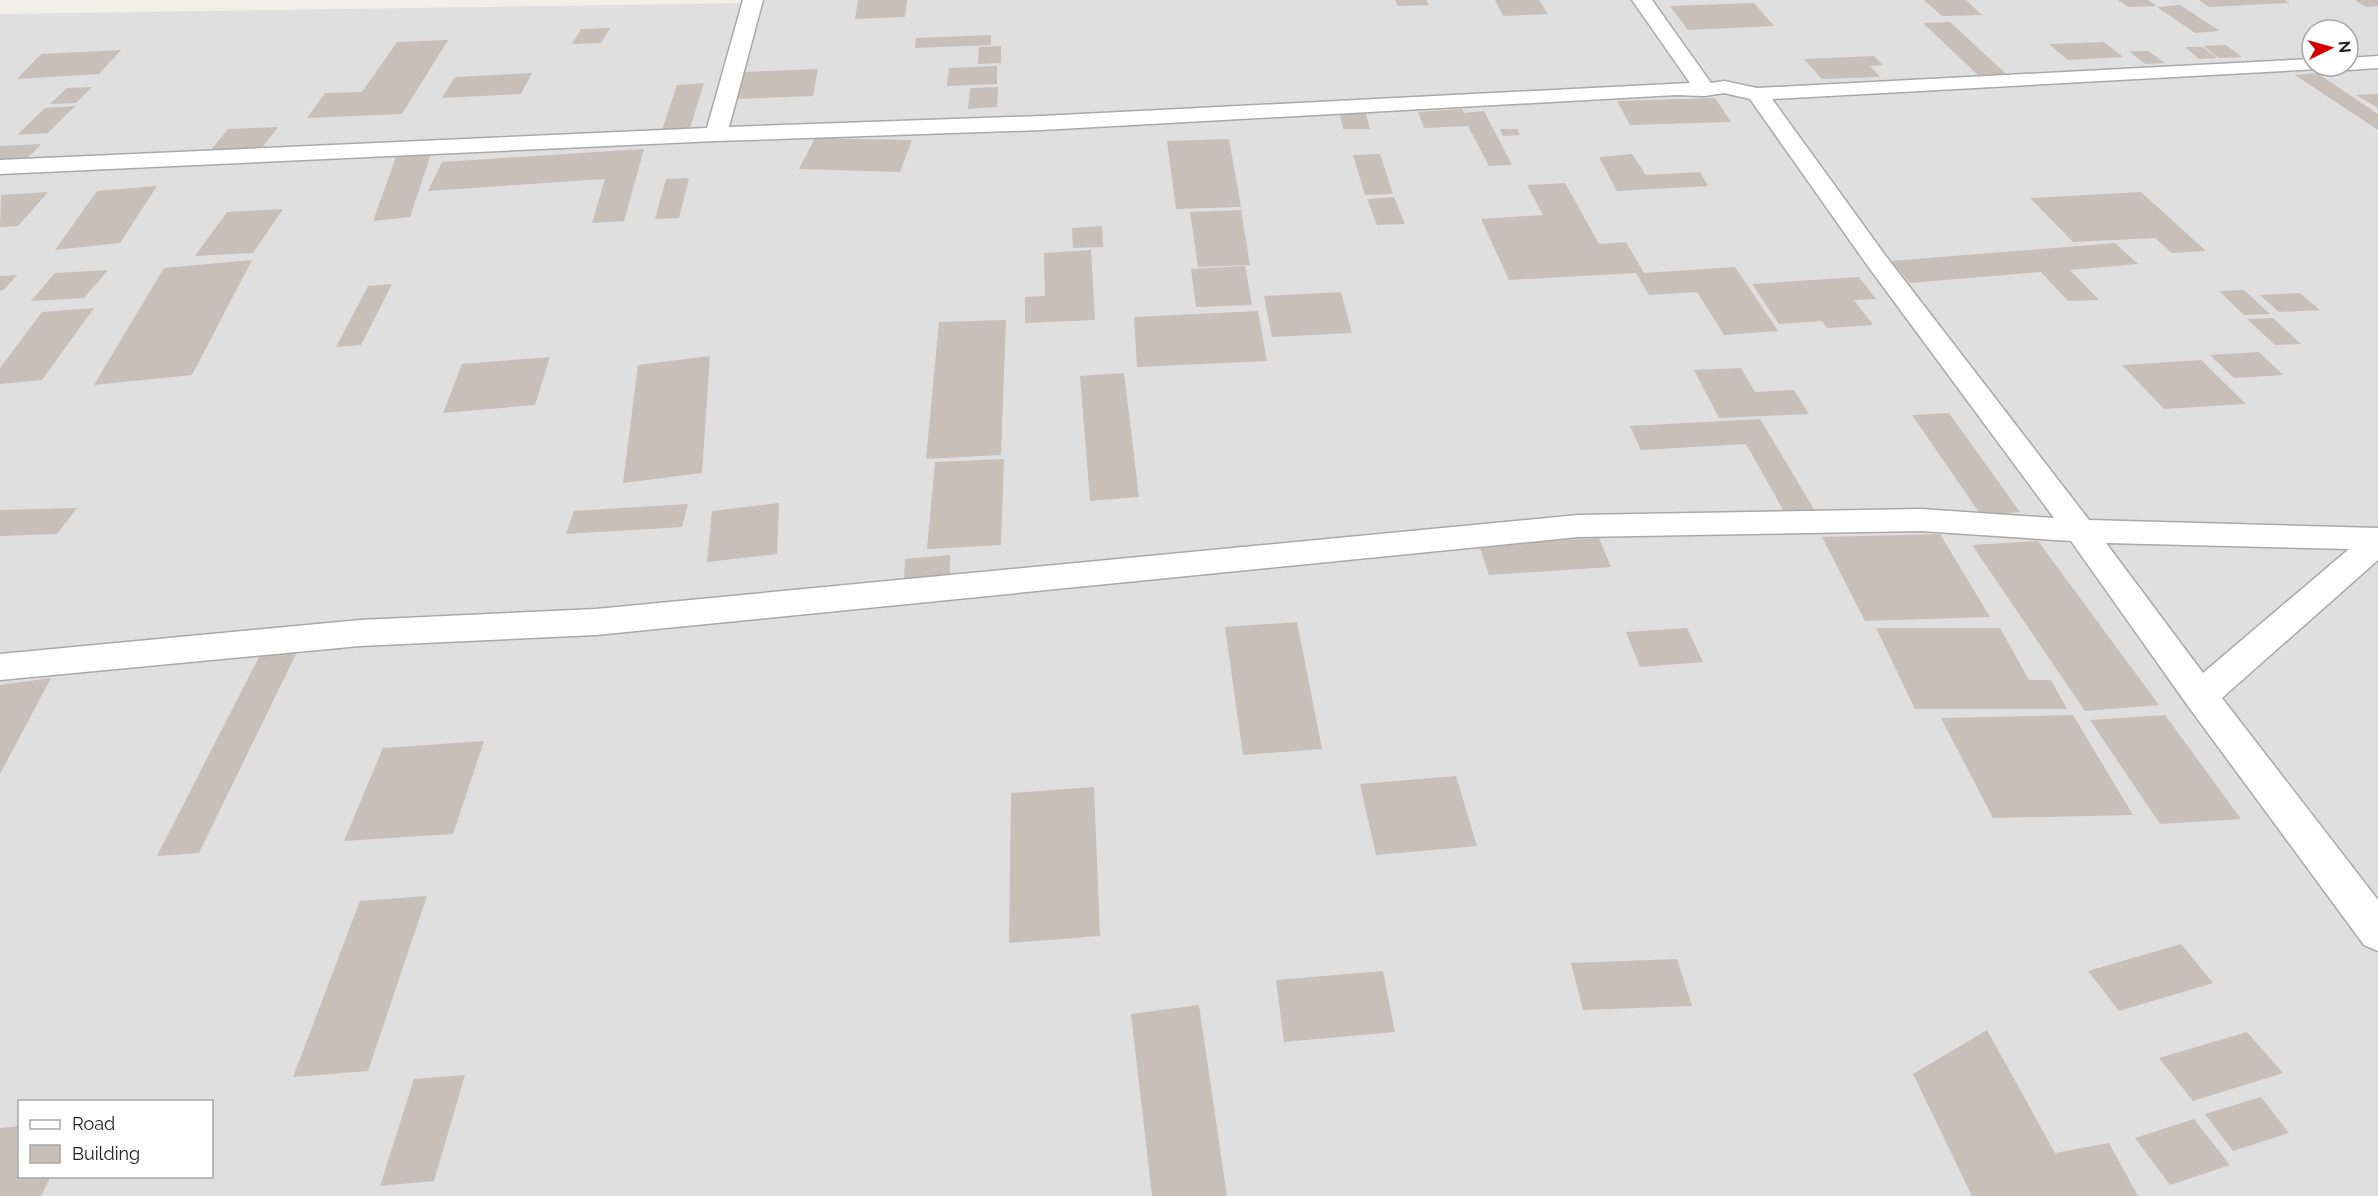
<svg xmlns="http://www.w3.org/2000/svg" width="2378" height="1196" viewBox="0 0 2378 1196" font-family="Raleway,sans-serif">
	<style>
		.residential { fill: #e0dfdf; fill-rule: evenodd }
		.building { fill: #c7bfb8 }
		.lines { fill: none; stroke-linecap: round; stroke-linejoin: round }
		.street-casing { stroke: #a9a9a9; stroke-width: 3 }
		.street { fill: #fff; fill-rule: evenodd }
	</style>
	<rect width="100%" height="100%" fill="#f2efe9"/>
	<path class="residential" d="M753,0H2378V1196H0V14L752,3ZM2312,30H2348V66H2312ZM20,1102H212V1176H20Z"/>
	<g class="building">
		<path d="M858,0H907L905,17L855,19Z"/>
		<path d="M1395,0H1426L1429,5L1398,6Z"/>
		<path d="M1495,0H1539L1548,14L1503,16Z"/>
		<path d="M1924,0H1966L1982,15L1942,16Z"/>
		<path d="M2118,0H2148L2156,6L2128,7Z"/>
		<path d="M2199,0H2285L2290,3L2209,7Z"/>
		<path d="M2355,0H2378V6L2366,7Z"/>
		<path d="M1754,3L1774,26L1688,30L1670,6Z"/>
		<path d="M2180,5L2220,31L2195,33L2157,7Z"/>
		<path d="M1950,22L2006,74L1978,75L1923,23Z"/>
		<path d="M610,28L601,43L572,44L581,29Z"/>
		<path d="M991,35V45L915,48L916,38Z"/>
		<path d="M448,40L402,114L307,118L325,93L362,92L397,42Z"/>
		<path d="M2104,42L2123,57L2068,60L2049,44Z"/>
		<path d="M2226,45L2242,57L2219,58L2203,46Z"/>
		<path d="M1001,46V63L978,64L979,47Z"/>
		<path d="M2185,47H2202L2217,58L2199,59Z"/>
		<path d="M121,50L99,74L17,79L41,54Z"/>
		<path d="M2129,51H2148L2165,63L2145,64Z"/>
		<path d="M1874,56L1883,65L1870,66L1880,77L1822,79L1804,59Z"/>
		<path d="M997,66V84L947,86L949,68Z"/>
		<path d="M818,69L813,96L735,99L742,72Z"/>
		<path d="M532,73L521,94L442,98L455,77Z"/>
		<path d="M2317,73L2378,114V130L2295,75Z"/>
		<path d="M704,83L690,128L662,130L677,85Z"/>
		<path d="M92,87L76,103L50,104L67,88Z"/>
		<path d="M998,87L997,107L968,109L970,88Z"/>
		<path d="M2378,94V108L2356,95Z"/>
		<path d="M1715,98L1731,122L1630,125L1617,101Z"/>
		<path d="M75,106L48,133L17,135L45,108Z"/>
		<path d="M1462,109L1464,113L1484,111L1512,165L1489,166L1468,126L1424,128L1418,112Z"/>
		<path d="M1340,114H1366L1370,129H1343Z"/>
		<path d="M278,127L262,148L211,150L228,129Z"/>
		<path d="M1500,129H1517L1520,135L1503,136Z"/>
		<path d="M815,138L912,140L900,172L799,169Z"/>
		<path d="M1229,139L1241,207L1176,209L1167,141Z"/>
		<path d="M41,144L25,161L0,162V146Z"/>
		<path d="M644,149L624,221L592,223L605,179L428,191L442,162Z"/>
		<path d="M431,154L410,217L373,221L396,157Z"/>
		<path d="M1380,154L1393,194L1365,195L1353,155Z"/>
		<path d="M1632,154L1646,175L1700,172L1708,186L1617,191L1599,157Z"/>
		<path d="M689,178L679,218L655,219L666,179Z"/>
		<path d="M1565,183L1599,244L1626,242L1644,273L1735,267L1778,331L1724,335L1697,292L1649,295L1636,273L1509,280L1481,219L1543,215L1527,185Z"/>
		<path d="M157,186L120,243L55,250L97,191Z"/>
		<path d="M48,192L18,226L0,227L1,195Z"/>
		<path d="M2141,192L2206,251L2172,253L2155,238L2073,242L2030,198Z"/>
		<path d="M1394,197L1405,224L1377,225L1367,199Z"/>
		<path d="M283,209L253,253L195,256L227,212Z"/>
		<path d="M1241,210L1250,265L1198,267L1190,212Z"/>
		<path d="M1102,226L1103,247L1073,248L1072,228Z"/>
		<path d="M2115,243L2138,264L2070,270L2099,300L2068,301L2041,272L1910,283L1891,261Z"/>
		<path d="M1091,250L1095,320L1025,323V297L1045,296L1044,253Z"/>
		<path d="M252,260L192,375L94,385L164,268Z"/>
		<path d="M1245,266L1252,305L1196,307L1191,269Z"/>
		<path d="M108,270L84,298L31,301L55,273Z"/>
		<path d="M17,275L4,290L0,291V276Z"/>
		<path d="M1859,277L1876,299L1854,300L1873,325L1827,328L1822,321L1779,324L1752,284Z"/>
		<path d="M392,284L361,345L336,347L368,286Z"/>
		<path d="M2244,290L2270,314L2244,315L2219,291Z"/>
		<path d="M1341,292L1352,333L1272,337L1264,296Z"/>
		<path d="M2300,293L2320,310L2279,312L2260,295Z"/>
		<path d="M94,308L42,380L0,384V368L42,312Z"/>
		<path d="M1258,311L1267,361L1137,367L1134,317Z"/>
		<path d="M2273,318L2301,344L2275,345L2247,319Z"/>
		<path d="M1006,320L1001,455L926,459L939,322Z"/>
		<path d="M2259,352L2283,375L2234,378L2210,355Z"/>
		<path d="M710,356L702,473L623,483L638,365Z"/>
		<path d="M550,357L535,405L443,413L462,364Z"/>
		<path d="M2201,360L2246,404L2164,409L2122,365Z"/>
		<path d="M1741,368L1755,392L1794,390L1809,414L1719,418L1694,370Z"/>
		<path d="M1124,373L1139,497L1090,501L1080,376Z"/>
		<path d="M1949,413L2020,512L1981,515L1912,415Z"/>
		<path d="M1760,419L1815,511L1785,513L1746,444L1641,450L1630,426Z"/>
		<path d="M1004,459L1001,545L927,549L935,462Z"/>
		<path d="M779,503L777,554L707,562L712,511Z"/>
		<path d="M688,504L682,527L566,534L574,511Z"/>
		<path d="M77,508L57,534L0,536V510Z"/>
		<path d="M1940,534L1990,617L1865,621L1822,537Z"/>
		<path d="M1599,538L1611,567L1489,575L1479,545Z"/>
		<path d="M2038,541L2159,705L2085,711L1972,545Z"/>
		<path d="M950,555V574L904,579L905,559Z"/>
		<path d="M1297,622L1322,749L1243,755L1225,627Z"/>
		<path d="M1687,628L1703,662L1640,667L1626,632Z"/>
		<path d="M1876,628H2000L2029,680H2051L2067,709H1915Z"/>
		<path d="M297,652L199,853L157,856L260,655Z"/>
		<path d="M51,678L0,774V685Z"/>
		<path d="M2073,715L2133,815L1993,818L1941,718Z"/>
		<path d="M2165,715L2241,819L2160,824L2090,720Z"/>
		<path d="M484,741L453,834L344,841L383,748Z"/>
		<path d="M1456,776L1477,846L1376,855L1360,784Z"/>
		<path d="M1094,787L1100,936L1009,943L1011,793Z"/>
		<path d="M427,896L368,1071L293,1077L360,901Z"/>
		<path d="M2181,944L2213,983L2119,1011L2088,971Z"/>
		<path d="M1677,959L1692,1006L1583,1010L1571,963Z"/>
		<path d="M1383,971L1395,1032L1284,1042L1276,980Z"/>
		<path d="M1199,1005L1227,1196H1152L1131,1014Z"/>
		<path d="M1987,1030L2055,1153L2109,1143L2138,1196H1972L1913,1074Z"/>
		<path d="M2247,1032L2283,1073L2193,1101L2159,1058Z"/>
		<path d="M465,1075L434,1181L380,1186L414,1079Z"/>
		<path d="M2261,1097L2289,1133L2233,1151L2205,1114Z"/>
		<path d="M2194,1119L2230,1165L2170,1185L2135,1138Z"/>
		<path d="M20,1126V1176H51L41,1196H0V1128Z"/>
	</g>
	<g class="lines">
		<defs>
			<g id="street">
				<path d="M743,0H763L729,127L1042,116L1690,83L1632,0H1652L1711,83L1724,81L1757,88L2312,59V66H2322L2319,69L1772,99L1885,255L2089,520L2378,528V560L2222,698L2378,900V951L2364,945L2188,706L2071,541L1921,531L1578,537L596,635L360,646L0,680V654L360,620L596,609L1578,515L1921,509L2054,518L1867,265L1750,99L1724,93L1705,96L1676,95L1042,130L716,141L0,174V160L707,128ZM2106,543L2349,549L2203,673Z"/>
				<path d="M2378,56V68L2348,70L2339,66H2348V58Z"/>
			</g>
		</defs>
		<use href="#street" class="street-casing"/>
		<use href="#street" class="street"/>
	</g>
	<rect x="18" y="1100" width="195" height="78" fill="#ffffff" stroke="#a7a7a7" stroke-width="1.5"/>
	<rect x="30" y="1120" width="30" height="9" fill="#ffffff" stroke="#a7a7a7" stroke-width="1.5"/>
	<text x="72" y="1130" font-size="18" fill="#222222">Road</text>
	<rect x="30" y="1145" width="30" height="18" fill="#c7bfb8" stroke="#a7a7a7" stroke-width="1.5"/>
	<text x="72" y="1160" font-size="18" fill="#222222">Building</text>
	<g transform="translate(2330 48) rotate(85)"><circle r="28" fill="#ffffff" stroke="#a7a7a7" stroke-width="1.5"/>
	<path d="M0-4.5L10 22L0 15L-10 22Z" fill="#d40000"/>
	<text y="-9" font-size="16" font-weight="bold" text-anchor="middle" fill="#222222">N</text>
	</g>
</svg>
